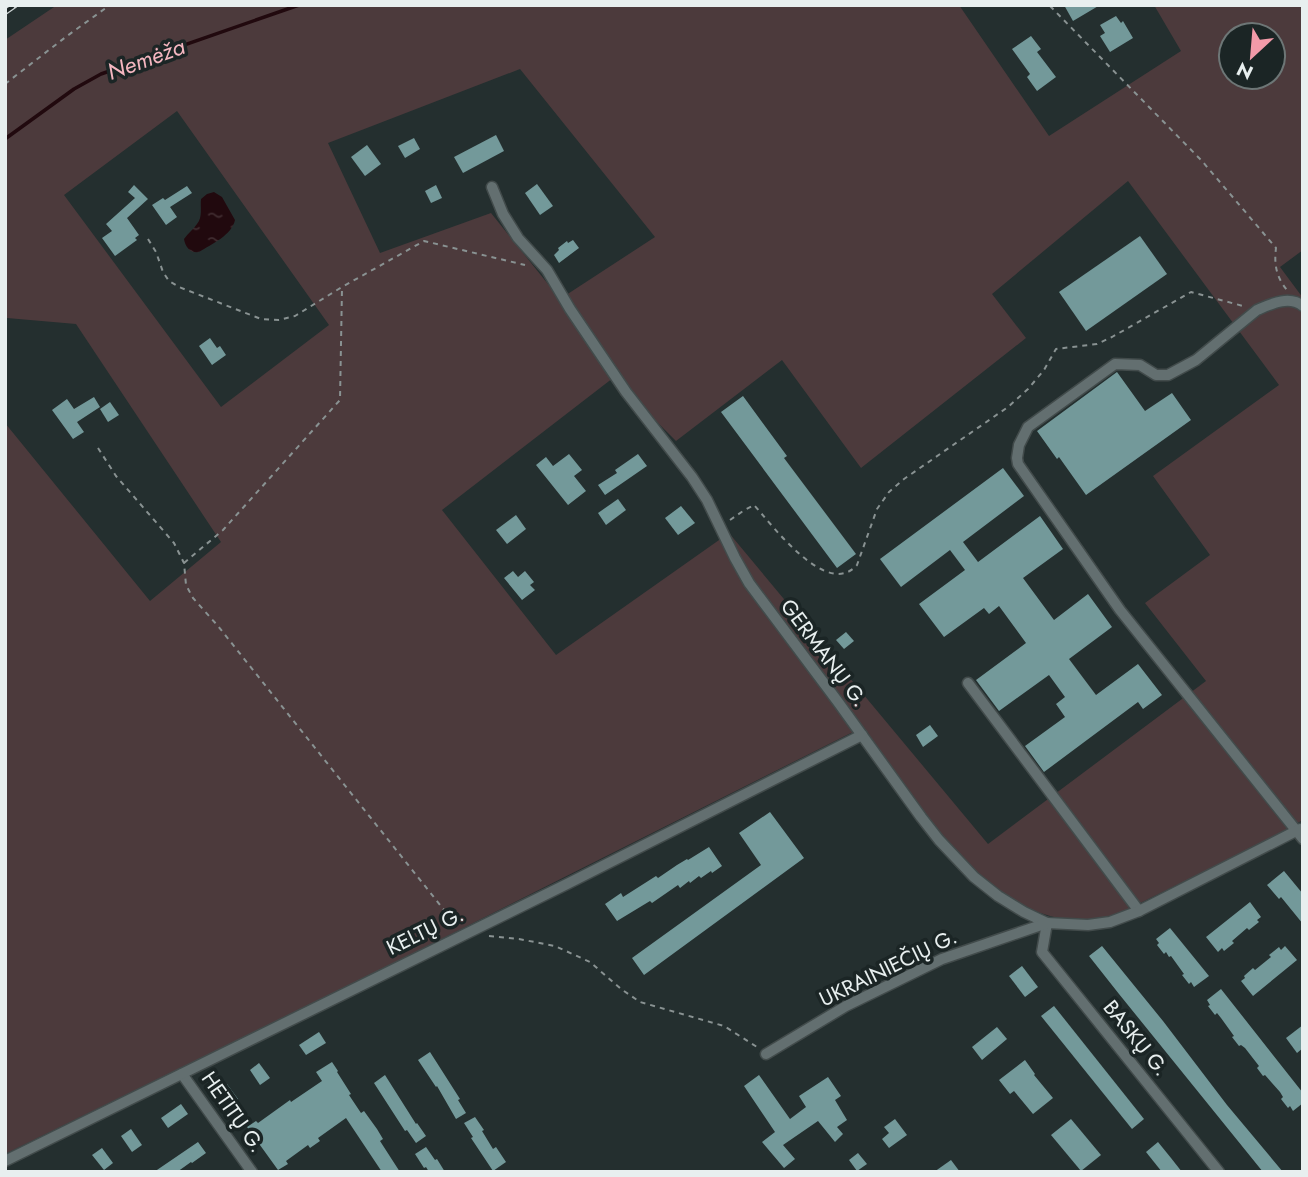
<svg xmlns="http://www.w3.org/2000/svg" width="1308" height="1177" viewBox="0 0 1308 1177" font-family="Jost,sans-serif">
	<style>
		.grass { fill: #4c3a3c; fill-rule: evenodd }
		.water { fill: url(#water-ripples) }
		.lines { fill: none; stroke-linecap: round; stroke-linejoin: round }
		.stream { stroke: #21090e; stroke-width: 3.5 }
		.building { fill: #73999a }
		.street-casing { stroke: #424b4b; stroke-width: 13 }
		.path { stroke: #899292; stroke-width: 2; stroke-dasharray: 5 5; stroke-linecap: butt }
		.street { stroke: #636f70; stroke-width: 10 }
		.rail-casing { stroke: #ced5d5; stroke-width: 6 }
		.rail { stroke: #1b2525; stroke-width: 3.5; stroke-dasharray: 10; stroke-linecap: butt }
		.labels { text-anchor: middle; stroke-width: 7; stroke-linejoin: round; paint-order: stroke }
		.street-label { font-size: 21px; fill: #e8efef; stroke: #1b2525 }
		.water-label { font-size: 23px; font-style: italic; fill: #f4b6c0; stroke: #1b2525 }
	</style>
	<defs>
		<pattern id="water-ripples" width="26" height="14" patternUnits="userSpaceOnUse" patternTransform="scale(1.75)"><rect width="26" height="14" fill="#21090e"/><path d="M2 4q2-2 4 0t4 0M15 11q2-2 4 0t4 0" fill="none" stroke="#412d31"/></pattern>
	</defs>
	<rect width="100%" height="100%" fill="#242f2f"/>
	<path class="grass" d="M57,5H959L1049,136L1181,51L1154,5H1303V250L1280,267L1303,298V820L1264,842L1118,914C1095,920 1073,923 1050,916C971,895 912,795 867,732L851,733L346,987L5,1154V423L150,601L221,542L76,324L7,318L5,319V40ZM1231,35H1273V77H1231ZM520,69L655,237L560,299L491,213L380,253L328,143ZM177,111L329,325L221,407L64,195ZM1128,181L1279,385L1153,476L1210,555L1145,603L1206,681L988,844L729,533L556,655L442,510L613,378L676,441L782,360L861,468L1026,338L992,294Z"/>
	<path class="water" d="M214,192L222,197L235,220C232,235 212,244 199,252C191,254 185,247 184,239C188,233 193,230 197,224C203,217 200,207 201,199L207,194Z"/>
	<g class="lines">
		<path class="stream" d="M5,139L74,89L101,74L299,5"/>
	</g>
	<g class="building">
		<path d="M1064,5H1100L1073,21Z"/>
		<path d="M1116,16L1121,23L1123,21L1133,38L1110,52L1100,36L1105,33L1100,25Z"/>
		<path d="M1031,36L1041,49L1037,52L1056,77L1037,91L1027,77L1030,74L1012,49Z"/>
		<path d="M496,135L504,151L463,173L454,157Z"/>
		<path d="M414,138L420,149L405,158L398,146Z"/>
		<path d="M367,145L381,164L365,176L351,157Z"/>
		<path d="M537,184L553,206L540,215L525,193Z"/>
		<path d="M134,185L148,199L127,218L139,235L135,238L137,240L115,256L102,238L112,231L106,224L135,198L128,192Z"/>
		<path d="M436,185L442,198L431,203L425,191Z"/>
		<path d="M187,186L192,193L170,207L177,217L166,225L152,205L163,198L165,200Z"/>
		<path d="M1140,236L1167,274L1086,331L1059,292Z"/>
		<path d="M573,240L579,248L559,263L554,255L559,250L558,248L567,241L568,243Z"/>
		<path d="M210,338L217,348L220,346L226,355L212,365L199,346Z"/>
		<path d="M1117,372L1145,411L1172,393L1191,420L1086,495L1059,457L1057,459L1037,431Z"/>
		<path d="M743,396L787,456L784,458L856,554L837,568L721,412Z"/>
		<path d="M94,397L100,407L77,422L84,432L73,439L52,410L67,399L74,409Z"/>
		<path d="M110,402L119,415L108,422L100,409Z"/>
		<path d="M569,454L582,470L574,476L586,491L568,505L536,465L546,457L553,466Z"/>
		<path d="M638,454L647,466L605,495L598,485L617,473L615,470Z"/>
		<path d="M1003,468L1024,496L963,542L978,562L1040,516L1063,549L1023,578L1054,620L1088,594L1112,627L1069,659L1096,695L1138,664L1162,695L1143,709L1138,702L1044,772L1025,746L1065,717L1056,704L1065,697L1049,675L999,711L976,680L1026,643L999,606L989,614L984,608L944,637L919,604L965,570L950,550L901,587L880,559Z"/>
		<path d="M618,499L626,510L606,525L598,513Z"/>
		<path d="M681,506L695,523L678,535L665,518Z"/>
		<path d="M516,515L526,529L507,544L496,530Z"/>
		<path d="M513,571L518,577L525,571L534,582L530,585L535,590L522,600L504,578Z"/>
		<path d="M846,632L854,641L844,649L836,640Z"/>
		<path d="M930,725L938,736L923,747L916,735Z"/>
		<path d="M770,812L804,858L644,975L632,958L761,865L739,833Z"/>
		<path d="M709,847L722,866L712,873L711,871L701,878L699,876L690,883L689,881L680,888L678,885L652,903L650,901L617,921L605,904L621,893L623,897L656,876L658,878L677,865L687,859L688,860Z"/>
		<path d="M1284,871L1303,894V924L1281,897L1279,899L1267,885Z"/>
		<path d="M1250,902L1261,917L1257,920L1259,922L1249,930L1247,928L1232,941L1234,943L1224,951L1222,948L1218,952L1206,937Z"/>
		<path d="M1170,928L1209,976L1194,987L1191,982L1189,984L1182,975L1184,974L1171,956L1169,957L1166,952L1164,954L1157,945L1159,943L1156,939Z"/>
		<path d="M1102,946L1163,1021L1227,1105L1283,1172H1263L1119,994L1089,956Z"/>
		<path d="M1285,946L1297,960L1253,996L1241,981L1245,978L1244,976L1253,968L1255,970L1271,957L1269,955L1279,947L1281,950Z"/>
		<path d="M1022,966L1038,987L1025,997L1009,976Z"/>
		<path d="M1221,989L1303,1093V1103L1293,1111L1290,1106L1288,1108L1281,1099L1283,1097L1280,1092L1265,1075L1263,1076L1257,1068L1259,1066L1245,1048L1241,1045L1239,1046L1232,1037L1234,1036L1221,1018L1217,1013L1215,1015L1208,1006L1210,1005L1207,1000Z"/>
		<path d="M1054,1006L1144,1119L1132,1129L1041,1016Z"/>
		<path d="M1303,1025V1048L1297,1053L1286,1038Z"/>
		<path d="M997,1027L1007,1039L982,1060L972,1047Z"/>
		<path d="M319,1032L326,1043L306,1055L299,1045Z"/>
		<path d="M430,1052L460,1099L458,1100L466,1113L456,1119L437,1086L436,1087L418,1060Z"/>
		<path d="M1025,1060L1035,1074L1034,1075L1053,1098L1033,1114L1014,1091L1010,1094L999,1080Z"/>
		<path d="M332,1062L338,1071L337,1072L351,1094L349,1095L361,1113L364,1111L377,1129L383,1139L380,1141L400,1172H382L346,1118L318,1138L320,1141L310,1148L308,1145L286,1161L288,1164L278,1170L247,1127L256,1121L258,1123L290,1100L291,1102L322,1081L316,1072Z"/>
		<path d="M259,1063L270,1078L260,1085L250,1070Z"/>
		<path d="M385,1075L416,1124L417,1123L426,1136L416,1143L407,1130L405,1131L374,1083Z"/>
		<path d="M759,1075L790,1119L806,1107L799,1096L828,1077L841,1096L835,1100L847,1120L837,1127L843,1134L835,1142L818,1121L783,1145L795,1159L784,1168L762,1142L775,1132L744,1086Z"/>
		<path d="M227,1084L238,1099L228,1106L217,1092Z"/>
		<path d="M181,1104L188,1114L168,1128L161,1118Z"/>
		<path d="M475,1117L484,1130L482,1131L493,1149L496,1147L506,1162L493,1171L471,1138L473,1137L464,1123Z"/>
		<path d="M895,1119L907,1135L889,1148L882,1139L889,1133L884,1127Z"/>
		<path d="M1071,1119L1101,1155L1081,1171L1051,1135Z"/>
		<path d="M131,1129L142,1145L132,1152L121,1136Z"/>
		<path d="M198,1142L206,1153L192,1163L191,1162L177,1172H154Z"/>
		<path d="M1158,1142L1171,1158L1182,1172H1162L1146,1152Z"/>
		<path d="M426,1147L435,1160L437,1159L445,1172H429L426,1167L424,1168L415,1154Z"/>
		<path d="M102,1148L113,1163L104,1170L92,1155Z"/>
		<path d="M858,1153L867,1164L857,1171L849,1160Z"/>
		<path d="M951,1160L960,1172H934Z"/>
	</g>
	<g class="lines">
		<defs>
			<g id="street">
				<path d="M492,187L503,214L518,238L547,270L570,309L626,392L692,477L707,500L735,558L749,583L838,702L921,817L939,840L974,877L998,896L1024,912L1047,923"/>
				<path d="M1303,306C1289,295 1271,304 1257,310L1196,360L1168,375H1156L1140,365L1115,364L1028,427L1019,445L1017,458L1018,464L1120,610L1303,839"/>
				<path d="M968,683L1139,911"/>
				<path d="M1047,923L1042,952L1219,1172"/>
				<path d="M766,1054L846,1006L942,959L1047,923L1088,925L1110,922L1139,911L1300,829"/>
				<path d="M182,1074L252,1172"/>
				<path d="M5,1161L567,884L862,735"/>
			</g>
		</defs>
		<use href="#street" class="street-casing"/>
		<g class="path">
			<path d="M1050,6L1202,161L1276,248C1274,264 1276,277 1287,290"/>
			<path d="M5,84L67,36L110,5"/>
			<path d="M148,239L156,252L163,272L169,281L179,287L261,319L279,320L295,316L342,287L424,241L525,265"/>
			<path d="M98,448L116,476L174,543L184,563L186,585L193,598L218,626L456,925"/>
			<path d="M730,520L743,511L754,505C773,526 827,599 857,565L877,509L889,492L904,479L1008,407L1028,389L1044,370L1056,349L1097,344L1112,337L1191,292L1243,306"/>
			<path d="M184,563L223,530L340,400L342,288"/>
			<path d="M489,936L519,939L555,946L590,962L621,989L640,1002L724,1026L757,1047"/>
		</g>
		<use href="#street" class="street"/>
		<defs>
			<path id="rail" d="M5,12L15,5"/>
		</defs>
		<use href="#rail" class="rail-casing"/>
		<use href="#rail" class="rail"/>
	</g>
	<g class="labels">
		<g class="street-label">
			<text transform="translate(824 653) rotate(53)" y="7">GERMANŲ G.</text>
			<text transform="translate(425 931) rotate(-26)" y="7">KELTŲ G.</text>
			<text transform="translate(888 968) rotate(-26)" y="7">UKRAINIEČIŲ G.</text>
			<text transform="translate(1136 1038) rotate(51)" y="7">BASKŲ G.</text>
			<text transform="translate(233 1112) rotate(55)" y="7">HETITŲ G.</text>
		</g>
		<g class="water-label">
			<text transform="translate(146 59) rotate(-20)" y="8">Nemėža</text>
		</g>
	</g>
	<rect width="1308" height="1177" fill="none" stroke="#e8efef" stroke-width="14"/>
	<g transform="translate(1252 56) rotate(206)"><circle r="33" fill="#1b2525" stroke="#6d7676" stroke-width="2"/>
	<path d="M0-5L12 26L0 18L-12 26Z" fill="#f39aa9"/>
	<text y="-10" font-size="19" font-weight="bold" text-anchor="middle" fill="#e8efef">N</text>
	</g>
</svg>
